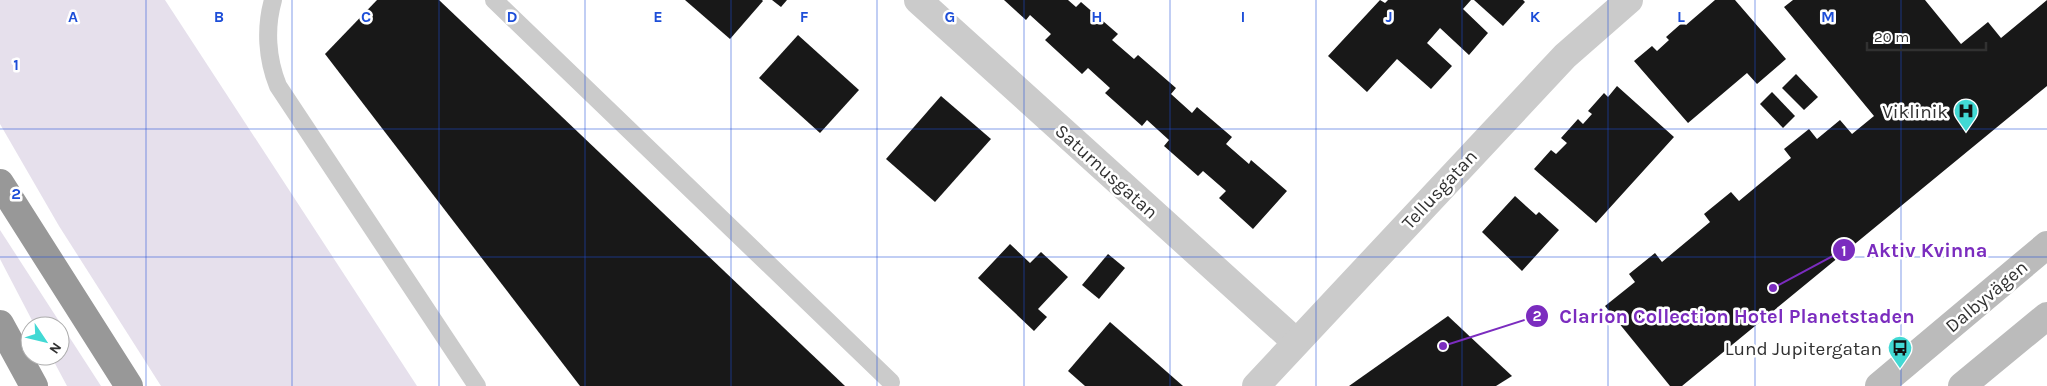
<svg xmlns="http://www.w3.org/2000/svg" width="2047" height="386" viewBox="0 0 2047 386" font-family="Karla,sans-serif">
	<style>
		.green { fill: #e6e0ec }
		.building { fill: #181818 }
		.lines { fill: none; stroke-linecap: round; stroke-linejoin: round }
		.service { stroke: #cbcbcb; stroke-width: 18 }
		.minor { stroke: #cbcbcb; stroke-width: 28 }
		.secondary { stroke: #bbb; stroke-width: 28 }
		.motorway { stroke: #989898; stroke-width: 28 }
		.grid { fill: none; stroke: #1d4ed8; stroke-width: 1; stroke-opacity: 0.55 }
		.labels { text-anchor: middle; stroke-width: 5; stroke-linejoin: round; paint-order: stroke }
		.poi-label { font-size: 19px; fill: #313131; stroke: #fff; text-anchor: end }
		.street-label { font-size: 19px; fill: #313131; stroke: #fff }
		.grid-label { font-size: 16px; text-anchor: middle; font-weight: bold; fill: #1d4ed8; stroke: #fff; stroke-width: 5; stroke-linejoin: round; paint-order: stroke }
		.leader { fill: none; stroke: #7b2cbf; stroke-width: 2 }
		.callout-dot { fill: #7b2cbf; stroke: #fff; stroke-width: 2 }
		.mark-label { font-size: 15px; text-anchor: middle; font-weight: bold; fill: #fff }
		.callout-label { font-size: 20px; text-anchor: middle; font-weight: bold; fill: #7b2cbf; stroke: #fff; stroke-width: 5; stroke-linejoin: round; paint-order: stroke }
	</style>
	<rect width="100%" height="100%" fill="#fff"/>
	<g class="green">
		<path d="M0,0H165L417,386H161L59,226L0,124Z"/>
		<path d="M0,230L101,386H67L51,356H60V326H35L0,259Z"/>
	</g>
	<g class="building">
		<path d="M377,0H439L845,386H580L325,54Z"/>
		<path d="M685,0H762L763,1L730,39Z"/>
		<path d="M772,0H787L781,7Z"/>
		<path d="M1004,0H1068L1076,7L1081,2L1118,34L1112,40L1134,59L1138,55L1176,88L1171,94L1192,113L1197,107L1232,137L1226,144L1249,164L1251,160L1287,191L1253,229L1219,198L1226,191L1203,171L1198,176L1164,146L1169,140L1147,120L1142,126L1105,93L1110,88L1088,68L1082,74L1045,40L1051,34L1030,15L1026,20Z"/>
		<path d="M1380,0L1385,3L1388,0H1471L1463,9L1488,33L1469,55L1440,28L1427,43L1452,66L1431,89L1397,59L1367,92L1328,56Z"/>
		<path d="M1474,0H1523L1525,2L1503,26Z"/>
		<path d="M1715,0H1735L1786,59L1757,84L1747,73L1688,123L1634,61L1652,46L1657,51L1669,40L1666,37L1683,22L1686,25Z"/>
		<path d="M1793,0H1925L1961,44L1988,22L2001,38L2047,0V86L1682,386H1670L1605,306L1635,282L1629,274L1655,253L1662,262L1710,222L1704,214L1731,192L1739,201L1791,158L1784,149L1809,129L1817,139L1840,120L1852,134L1874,116L1784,7Z"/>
		<path d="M798,35L859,90L820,133L759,78Z"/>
		<path d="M1796,74L1818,97L1804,110L1782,88Z"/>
		<path d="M1617,86L1674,137L1596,223L1534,169L1551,150L1556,154L1567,143L1561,138L1578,119L1583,124L1592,114L1588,111L1604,93L1608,97Z"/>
		<path d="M1772,92L1795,116L1783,128L1760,104Z"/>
		<path d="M941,96L991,139L935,202L886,159Z"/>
		<path d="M1515,196L1536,215L1539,212L1559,230L1522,271L1482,232Z"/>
		<path d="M1010,244L1030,263L1041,252L1068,277L1038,309L1047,317L1034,331L978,278Z"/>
		<path d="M1108,254L1125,268L1099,299L1082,285Z"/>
		<path d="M1448,316L1512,376L1496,386H1349Z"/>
		<path d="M1110,322L1183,386H1085L1068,371Z"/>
	</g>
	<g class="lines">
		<g class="service">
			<path d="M273,0C265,28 267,59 278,86L477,386"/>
			<path d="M494,0L891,382"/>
		</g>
		<g class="minor">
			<path d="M918,0L1296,342"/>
			<path d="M1256,386L1565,56L1629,0"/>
		</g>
		<g class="secondary">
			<path d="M1879,386L2047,245"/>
			<path d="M1962,386L2047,316"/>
		</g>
		<g class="motorway">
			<path d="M0,183L129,386"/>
			<path d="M0,324L34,386"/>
		</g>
	</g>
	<path class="grid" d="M146,0V386M292,0V386M439,0V386M585,0V386M731,0V386M877,0V386M1024,0V386M1170,0V386M1316,0V386M1462,0V386M1608,0V386M1755,0V386M1901,0V386M0,129H2047M0,257H2047"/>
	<defs>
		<symbol id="hospital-pin" viewBox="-11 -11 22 30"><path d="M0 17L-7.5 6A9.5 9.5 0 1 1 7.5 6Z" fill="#42d9d4" stroke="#fff"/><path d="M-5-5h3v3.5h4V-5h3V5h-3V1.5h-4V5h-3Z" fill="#111"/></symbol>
		<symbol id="bus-pin" viewBox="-11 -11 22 30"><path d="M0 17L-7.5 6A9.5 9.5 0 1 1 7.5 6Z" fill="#42d9d4" stroke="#fff"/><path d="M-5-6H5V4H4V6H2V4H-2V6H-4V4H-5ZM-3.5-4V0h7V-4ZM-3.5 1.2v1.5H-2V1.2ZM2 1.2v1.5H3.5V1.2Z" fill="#111"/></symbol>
	</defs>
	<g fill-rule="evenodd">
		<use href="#hospital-pin" x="1952" y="97" width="28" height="38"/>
		<use href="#bus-pin" x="1886" y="334" width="28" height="38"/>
	</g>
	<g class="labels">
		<g class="poi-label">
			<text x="1948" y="118">Viklinik</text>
			<text x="1882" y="355">Lund Jupitergatan</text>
		</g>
		<g class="street-label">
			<text transform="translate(1107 171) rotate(42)" y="7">Saturnusgatan</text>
			<text transform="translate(1439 189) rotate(-47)" y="7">Tellusgatan</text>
			<text transform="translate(1986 296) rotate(-40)" y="7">Dalbyvägen</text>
		</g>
	</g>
	<g class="grid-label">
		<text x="73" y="22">A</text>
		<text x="219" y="22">B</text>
		<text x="366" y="22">C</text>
		<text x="512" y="22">D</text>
		<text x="658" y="22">E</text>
		<text x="804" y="22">F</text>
		<text x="950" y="22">G</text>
		<text x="1097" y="22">H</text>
		<text x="1243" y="22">I</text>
		<text x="1389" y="22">J</text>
		<text x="1535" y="22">K</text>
		<text x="1681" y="22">L</text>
		<text x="1828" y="22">M</text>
		<text x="16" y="70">1</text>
		<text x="16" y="199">2</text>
	</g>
	<path class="leader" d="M1773 288L1844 250M1443 346L1537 316"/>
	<g class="callout-dot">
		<circle cx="1773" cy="288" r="5"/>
		<circle cx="1443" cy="346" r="5"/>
		<circle cx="1844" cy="250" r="12"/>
		<circle cx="1537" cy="316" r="12"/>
	</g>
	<g class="mark-label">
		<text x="1844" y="256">1</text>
		<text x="1537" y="321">2</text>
	</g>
	<g class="callout-label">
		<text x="1927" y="257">Aktiv Kvinna</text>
		<text x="1737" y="323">Clarion Collection Hotel Planetstaden</text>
	</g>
	<g transform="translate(45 341) rotate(125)"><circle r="24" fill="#ffffff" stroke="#adadad"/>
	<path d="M0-4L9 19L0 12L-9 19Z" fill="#42d9d4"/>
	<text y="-8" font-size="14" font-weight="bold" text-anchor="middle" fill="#313131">N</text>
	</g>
	<path d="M1867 42v8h119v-8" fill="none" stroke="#313131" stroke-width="2.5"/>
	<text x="1874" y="42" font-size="15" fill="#313131" stroke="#ffffff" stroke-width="4" paint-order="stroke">20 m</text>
</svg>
